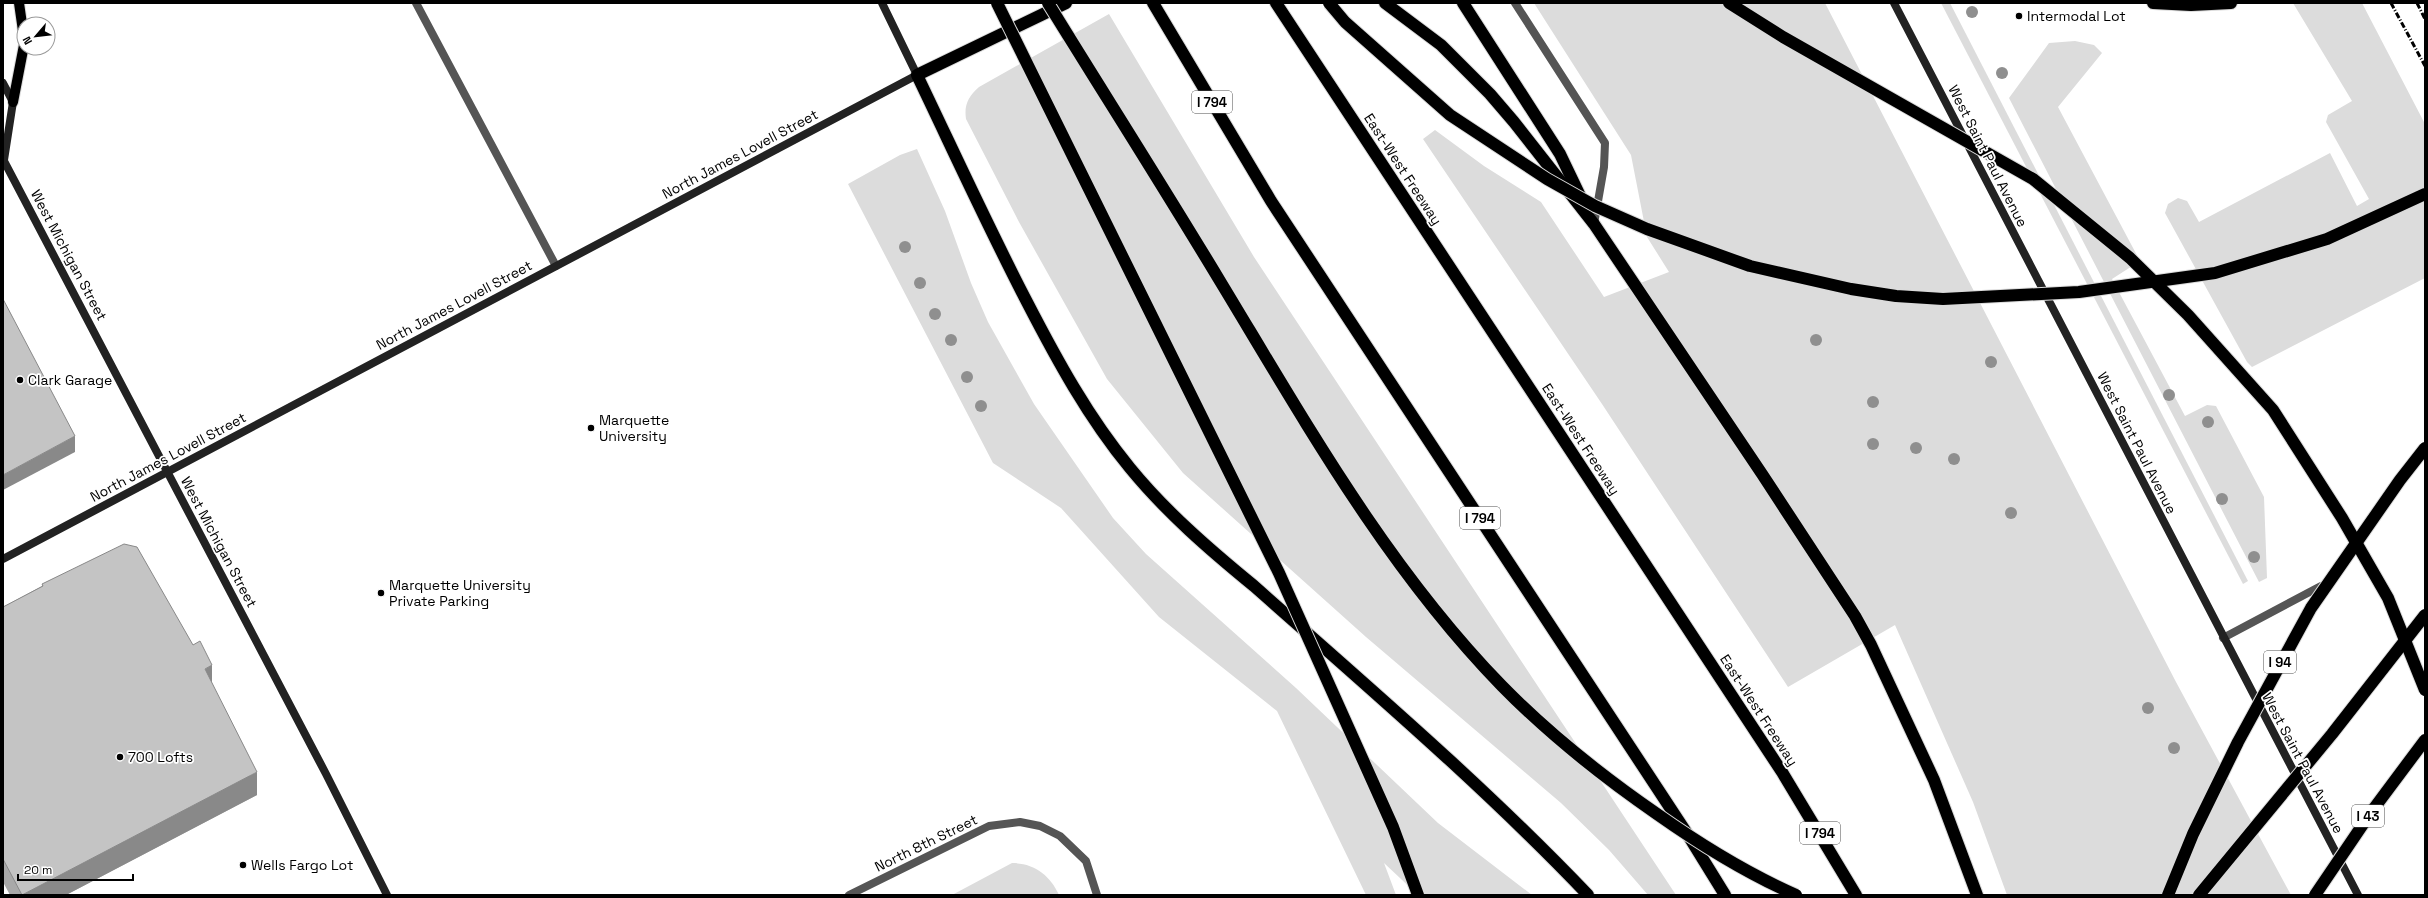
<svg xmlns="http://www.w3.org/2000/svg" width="2428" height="898" viewBox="0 0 2428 898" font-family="'Space Grotesk',sans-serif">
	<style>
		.green { fill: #dcdcdc }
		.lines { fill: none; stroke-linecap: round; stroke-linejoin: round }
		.primary-casing { stroke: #dbdbdb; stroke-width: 12 }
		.highway-casing { stroke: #dbdbdb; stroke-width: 14 }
		.lane { stroke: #555; stroke-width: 8 }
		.street { stroke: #555; stroke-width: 8 }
		.secondary { stroke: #222; stroke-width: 8 }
		.primary { stroke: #000; stroke-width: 10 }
		.highway { stroke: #000; stroke-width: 12 }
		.rail { stroke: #000; stroke-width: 3; stroke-dasharray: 6 2 1 2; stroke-linecap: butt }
		.highway-bridge-casing { stroke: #dbdbdb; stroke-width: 14; stroke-linecap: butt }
		.highway-bridge { stroke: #000; stroke-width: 12 }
		.tree { fill: #8f8f8f }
		.wall { fill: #a9a9a9 }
		.shaded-wall { fill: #898989 }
		.building { fill: #c4c4c4; stroke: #898989 }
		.poi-dot { fill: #000; stroke: #fff; stroke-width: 1.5 }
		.labels { text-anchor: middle; stroke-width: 3.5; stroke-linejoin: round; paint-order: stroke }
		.shield { fill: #fff; stroke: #4c4c4c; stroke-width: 1 }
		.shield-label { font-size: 13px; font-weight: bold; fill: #000 }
		.poi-label { font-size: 14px; fill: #000; stroke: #fff; text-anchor: start }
		.street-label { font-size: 14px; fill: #000; stroke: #fff }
	</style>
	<rect width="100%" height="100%" fill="#fff"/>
	<g class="green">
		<path d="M1534,3H1825L2176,682L2291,895H2007L1973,802L1895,625L1788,687L1602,404L1423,139L1435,130L1484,166L1541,202L1604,297L1669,272L1647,237L1631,155Z"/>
		<path d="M1941,3H1950L2248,581L2243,584Z"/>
		<path d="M2293,3H2362L2425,124V278L2252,367L2247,362L2165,213L2168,204L2178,198L2187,201L2199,222L2330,153L2357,206L2369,199L2326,122L2328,115L2352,101Z"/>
		<path d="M1109,14L1254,257L1676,895H1648L1609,850L1561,803L1366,637L1183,473L1107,379L1019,222L966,119C964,105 968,97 979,87Z"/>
		<path d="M2075,41L2094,45L2102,53L2058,107L2140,261L2112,279L2185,416L2207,405L2216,406L2264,497L2267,578L2259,582L2009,98L2049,43Z"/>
		<path d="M917,149L945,211L971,283L988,322L1034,404L1113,518L1146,554L1296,688L1438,823L1532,895H1418L1384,863L1396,895H1366L1277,711L1159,617L1061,508L993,463L848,184L900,155Z"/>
		<path d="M1012,863C1034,863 1050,875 1059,895H952Z"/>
	</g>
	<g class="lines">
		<defs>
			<g id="primary">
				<path d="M19,3L24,38"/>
				<path d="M13,102L24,45"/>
			</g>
			<g id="highway">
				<path d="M1066,3L917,75C953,150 988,227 1027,302C1057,360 1088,417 1130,468C1166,512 1210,550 1254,586C1368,687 1483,785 1588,895"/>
				<path d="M1153,3L1271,201L1688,835L1725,895"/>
				<path d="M1276,3L1782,772L1856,895"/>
				<path d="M1385,3L1441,45L1490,94L1514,122L1594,224L1762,474L1855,616L1871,645L1934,780L1977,895"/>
				<path d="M1463,3L1560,154L1583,202"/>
				<path d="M2153,3L2191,5L2231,3"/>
			</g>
		</defs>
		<use href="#primary" class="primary-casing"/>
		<use href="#highway" class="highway-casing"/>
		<g class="lane">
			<path d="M416,3L556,266"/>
			<path d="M1515,3L1605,143L1604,167L1594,224"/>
			<path d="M2223,638L2321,586"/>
		</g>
		<path class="street" d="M849,895L989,826L1020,822L1040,826L1060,836L1086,861L1097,895"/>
		<g class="secondary">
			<path d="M1894,3L2358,895"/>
			<path d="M3,83L13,102L4,160"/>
			<path d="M3,159L326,774L387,895"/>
			<path d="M3,559L917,75L882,3"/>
		</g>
		<use href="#primary" class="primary"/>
		<use href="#highway" class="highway"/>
		<g class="rail">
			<path d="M2391,3L2425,66"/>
			<path d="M2417,3L2425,19"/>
		</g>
		<defs>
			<g id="highway-bridge">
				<path d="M997,3L1279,573L1393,827L1418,895"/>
				<path d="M1048,3C1106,97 1166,191 1223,286C1307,425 1388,569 1502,686C1549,734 1602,776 1657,814C1701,845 1746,873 1796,895"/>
				<path d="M1329,3L1345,22L1450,115L1547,179L1595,206L1647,229L1750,266L1851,289L1896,296L1943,299L2079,292L2215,273L2327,239L2425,194"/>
				<path d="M1729,3L1783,37L2033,179L2130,258L2188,315L2273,410L2342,518L2388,598L2425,690"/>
				<path d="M2168,895L2193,834L2238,742L2311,608L2400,480L2425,448"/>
				<path d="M2199,895L2332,734L2425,615"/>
				<path d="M2315,895L2372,811L2425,740"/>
			</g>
		</defs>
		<use href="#highway-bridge" class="highway-bridge-casing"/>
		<use href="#highway-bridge" class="highway-bridge"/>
	</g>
	<g class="tree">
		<circle cx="1972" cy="12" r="6"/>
		<circle cx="2002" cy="73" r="6"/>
		<circle cx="905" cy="247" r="6"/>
		<circle cx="920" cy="283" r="6"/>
		<circle cx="935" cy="314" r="6"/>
		<circle cx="951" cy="340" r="6"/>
		<circle cx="1816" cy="340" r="6"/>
		<circle cx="1991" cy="362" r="6"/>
		<circle cx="967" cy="377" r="6"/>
		<circle cx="2169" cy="395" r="6"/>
		<circle cx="1873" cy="402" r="6"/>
		<circle cx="981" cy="406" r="6"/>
		<circle cx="2208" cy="422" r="6"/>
		<circle cx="1873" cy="444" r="6"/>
		<circle cx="1916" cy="448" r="6"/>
		<circle cx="1954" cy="459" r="6"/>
		<circle cx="2222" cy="499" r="6"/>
		<circle cx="2011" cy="513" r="6"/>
		<circle cx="2254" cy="557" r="6"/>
		<circle cx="2148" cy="708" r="6"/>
		<circle cx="2174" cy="748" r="6"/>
	</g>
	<path class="wall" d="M42,584L212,683L257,795L66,895H10L3,882V607L42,586Z"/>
	<g class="shaded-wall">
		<path d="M75,436V452L3,490V475Z"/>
		<path d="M212,665V689L205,669Z"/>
		<path d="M257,772V795L66,895H22Z"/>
	</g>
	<g class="building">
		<path d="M3,299L75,436L3,475Z"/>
		<path d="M124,544L137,547L193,645L200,641L212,665L205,669L257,772L22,895L3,859V607L43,586L42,584Z"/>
	</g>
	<g class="poi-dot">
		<circle cx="2019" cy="16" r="4"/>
		<circle cx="20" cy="380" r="4"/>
		<circle cx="591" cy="428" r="4"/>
		<circle cx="381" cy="593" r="4"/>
		<circle cx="120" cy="757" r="4"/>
		<circle cx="243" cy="865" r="4"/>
	</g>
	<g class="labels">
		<g class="shield">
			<rect x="1192" y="91" width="40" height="22" rx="3"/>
			<rect x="1460" y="507" width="40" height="22" rx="3"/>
			<rect x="2264" y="651" width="32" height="22" rx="3"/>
			<rect x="2352" y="805" width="32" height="22" rx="3"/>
			<rect x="1800" y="822" width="40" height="22" rx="3"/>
		</g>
		<g class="shield-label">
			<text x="1212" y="107">I 794</text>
			<text x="1480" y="523">I 794</text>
			<text x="2280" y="667">I 94</text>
			<text x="2368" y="821">I 43</text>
			<text x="1820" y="838">I 794</text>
		</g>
		<g class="poi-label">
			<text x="2027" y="21">Intermodal Lot</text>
			<text x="28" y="385">Clark Garage</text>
			<text x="599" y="425">Marquette<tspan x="599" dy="16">University</tspan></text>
			<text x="389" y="590">Marquette University<tspan x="389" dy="16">Private Parking</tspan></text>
			<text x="128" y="762">700 Lofts</text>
			<text x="251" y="870">Wells Fargo Lot</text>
		</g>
		<g class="street-label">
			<text transform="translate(740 154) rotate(-28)" y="5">North James Lovell Street</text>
			<text transform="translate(1988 156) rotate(63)" y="5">West Saint Paul Avenue</text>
			<text transform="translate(1403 169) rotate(57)" y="5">East-West Freeway</text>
			<text transform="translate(69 255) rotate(62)" y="5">West Michigan Street</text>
			<text transform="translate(454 305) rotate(-28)" y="5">North James Lovell Street</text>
			<text transform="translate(1581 439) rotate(57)" y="5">East-West Freeway</text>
			<text transform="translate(2137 443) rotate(63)" y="5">West Saint Paul Avenue</text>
			<text transform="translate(168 457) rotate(-28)" y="5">North James Lovell Street</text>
			<text transform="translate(219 542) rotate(62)" y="5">West Michigan Street</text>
			<text transform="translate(1759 710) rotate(57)" y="5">East-West Freeway</text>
			<text transform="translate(2303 763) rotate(62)" y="5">West Saint Paul Avenue</text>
			<text transform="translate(926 843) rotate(-26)" y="5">North 8th Street</text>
		</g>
	</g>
	<rect width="2428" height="898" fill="none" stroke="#000000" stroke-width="8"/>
	<g transform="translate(36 36) rotate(242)"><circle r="19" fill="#ffffff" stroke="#999999"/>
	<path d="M0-3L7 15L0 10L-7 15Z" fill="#000000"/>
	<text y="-6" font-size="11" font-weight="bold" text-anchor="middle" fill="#000000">N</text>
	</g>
	<path d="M18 874v6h115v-6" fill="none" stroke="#000000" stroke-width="2"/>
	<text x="24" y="874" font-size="12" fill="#000000" stroke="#ffffff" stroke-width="3" paint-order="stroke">20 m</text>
</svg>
